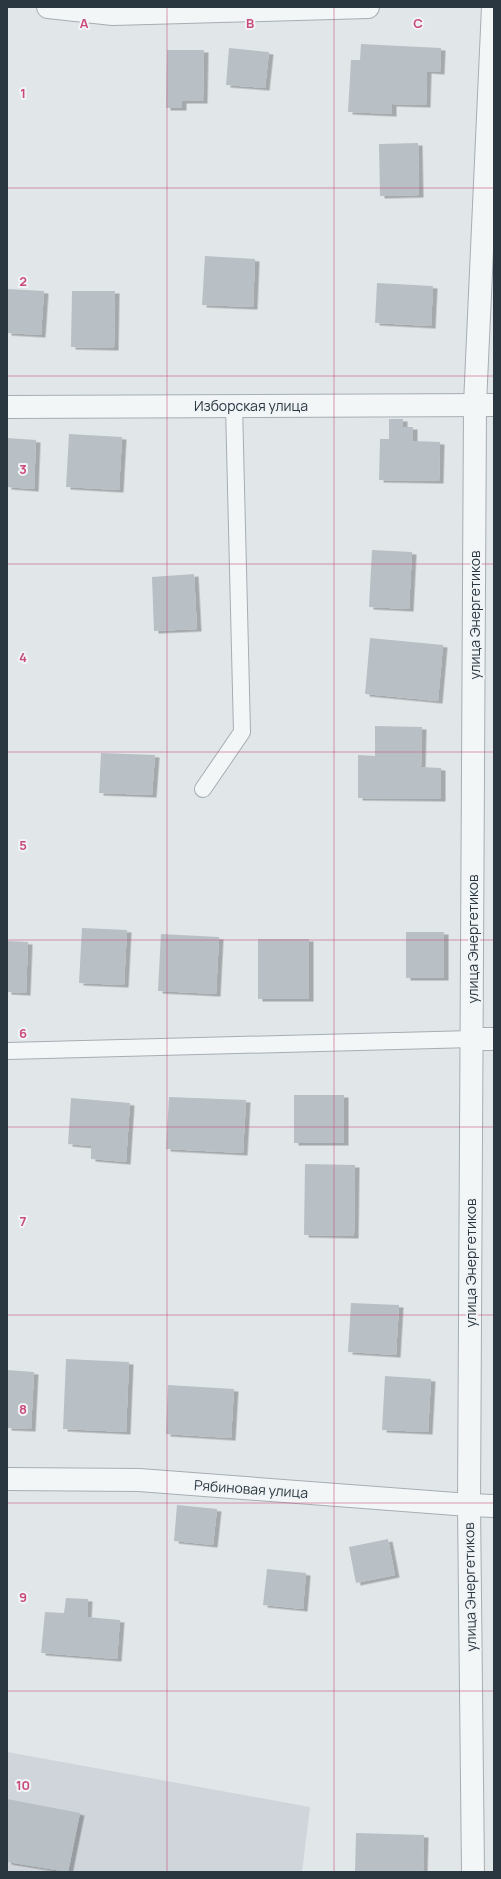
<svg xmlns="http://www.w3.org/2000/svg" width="501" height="1879" viewBox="0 0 501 1879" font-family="Manrope,sans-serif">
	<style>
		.built { fill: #cfd5db }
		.building { fill: #b8c0c6; filter: url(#shadow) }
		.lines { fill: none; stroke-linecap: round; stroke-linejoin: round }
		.service-casing { stroke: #a6aeb3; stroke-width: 18 }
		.minor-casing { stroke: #a6aeb3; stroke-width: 24 }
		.service { stroke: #f3f6f7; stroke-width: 16 }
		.minor { stroke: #f3f6f7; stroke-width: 22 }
		.grid { fill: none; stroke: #ca4a79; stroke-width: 1; stroke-opacity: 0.55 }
		.labels { text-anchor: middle; stroke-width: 4; stroke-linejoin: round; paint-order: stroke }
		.street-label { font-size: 14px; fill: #2a3740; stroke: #f0f4f6 }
		.grid-label { font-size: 13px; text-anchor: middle; font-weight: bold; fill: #ca4a79; stroke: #f0f4f6; stroke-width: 4; stroke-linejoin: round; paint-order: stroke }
	</style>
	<defs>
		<filter id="shadow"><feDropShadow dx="4.5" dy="2.5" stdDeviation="0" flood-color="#0004"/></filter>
	</defs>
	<rect width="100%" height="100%" fill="#e1e6e9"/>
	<path class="built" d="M7,1752L310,1807L302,1872H7Z"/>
	<g class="building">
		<path d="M361,44L441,48L440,72L427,71L426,105L392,104V114L348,112L351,60H360Z"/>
		<path d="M229,48L269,52L265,88L226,85Z"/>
		<path d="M167,50H204L203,101H182V108H166Z"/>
		<path d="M418,143L419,195L380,196L379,144Z"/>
		<path d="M205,256L255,259L253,307L202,305Z"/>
		<path d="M377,283L433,286L431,326L375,323Z"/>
		<path d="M7,289L44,291L41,335L7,333Z"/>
		<path d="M72,291H115L114,348L71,347Z"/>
		<path d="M389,419H403V427H413V441L440,442L439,481L379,480L380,439H389Z"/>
		<path d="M69,434L122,437L119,490L66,487Z"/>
		<path d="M7,438L36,440L34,489L7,487Z"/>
		<path d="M372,550L412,552L409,609L369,607Z"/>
		<path d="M194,574L197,629L154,631L152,577Z"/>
		<path d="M370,638L443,645L438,701L365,694Z"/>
		<path d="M375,726L422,727L421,767L441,768V799L358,798V755L375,756Z"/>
		<path d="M101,753L155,755L152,795L99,793Z"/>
		<path d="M82,928L127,930L124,985L79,983Z"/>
		<rect x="406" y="932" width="38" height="46"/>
		<path d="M161,934L219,937L216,994L158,991Z"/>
		<rect x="258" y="939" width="51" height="60"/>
		<path d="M7,941L28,942L26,993L7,992Z"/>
		<rect x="294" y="1095" width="50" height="48"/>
		<path d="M169,1097L246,1100L243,1153L166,1149Z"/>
		<path d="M71,1098L130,1103L126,1162L91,1159V1146L68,1144Z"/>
		<path d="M305,1164L355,1165L354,1236L304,1235Z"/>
		<path d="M351,1303L399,1305L396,1355L348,1352Z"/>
		<path d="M66,1359L129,1362L126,1432L63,1429Z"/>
		<path d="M7,1370L34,1372L31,1429L7,1428Z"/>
		<path d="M385,1376L431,1379L428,1432L382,1430Z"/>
		<path d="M168,1385L234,1389L231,1438L166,1434Z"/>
		<path d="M177,1505L217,1509L213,1545L174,1541Z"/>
		<path d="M388,1539L395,1575L356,1583L349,1547Z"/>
		<path d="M267,1569L306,1573L303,1609L263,1605Z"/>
		<path d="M66,1598L88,1599L87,1617L120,1620L117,1659L41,1653L45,1612L64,1613Z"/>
		<path d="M7,1799L80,1813L68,1872L7,1862Z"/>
		<path d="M356,1833L424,1835L423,1872H355Z"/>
	</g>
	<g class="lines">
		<defs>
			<g id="service">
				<path d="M203,789L242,732L234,406"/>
				<path d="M7,1051L473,1039"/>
			</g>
			<g id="minor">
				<path d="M48,7L113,14L368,7"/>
				<path d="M7,407L494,405"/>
				<path d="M473,1039H494"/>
				<path d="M7,1479L139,1480L469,1505L494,1506"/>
				<path d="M473,1872L469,1505L475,404L493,7"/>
			</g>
		</defs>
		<use href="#service" class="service-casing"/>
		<use href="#minor" class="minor-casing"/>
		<use href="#service" class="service"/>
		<use href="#minor" class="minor"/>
	</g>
	<path class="grid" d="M167,7V1872M334,7V1872M7,188H494M7,376H494M7,564H494M7,752H494M7,940H494M7,1127H494M7,1315H494M7,1503H494M7,1691H494"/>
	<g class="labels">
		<g class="street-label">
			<text x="251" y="411">Изборская улица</text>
			<text transform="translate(475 615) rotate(-90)" y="5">улица Энергетиков</text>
			<text transform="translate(473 939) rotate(-90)" y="5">улица Энергетиков</text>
			<text transform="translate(471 1263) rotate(-90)" y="5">улица Энергетиков</text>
			<text transform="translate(251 1489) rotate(4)" y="5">Рябиновая улица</text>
			<text transform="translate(470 1587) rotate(-91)" y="5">улица Энергетиков</text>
		</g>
	</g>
	<g class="grid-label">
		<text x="84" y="28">A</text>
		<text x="250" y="28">B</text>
		<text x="418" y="28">C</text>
		<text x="23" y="98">1</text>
		<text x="23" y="286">2</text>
		<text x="23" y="474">3</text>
		<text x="23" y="662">4</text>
		<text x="23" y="850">5</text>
		<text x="23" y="1038">6</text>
		<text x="23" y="1226">7</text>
		<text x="23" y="1414">8</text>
		<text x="23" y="1602">9</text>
		<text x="23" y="1790">10</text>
	</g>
	<rect width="501" height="1879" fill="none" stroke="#2a3740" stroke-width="16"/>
</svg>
